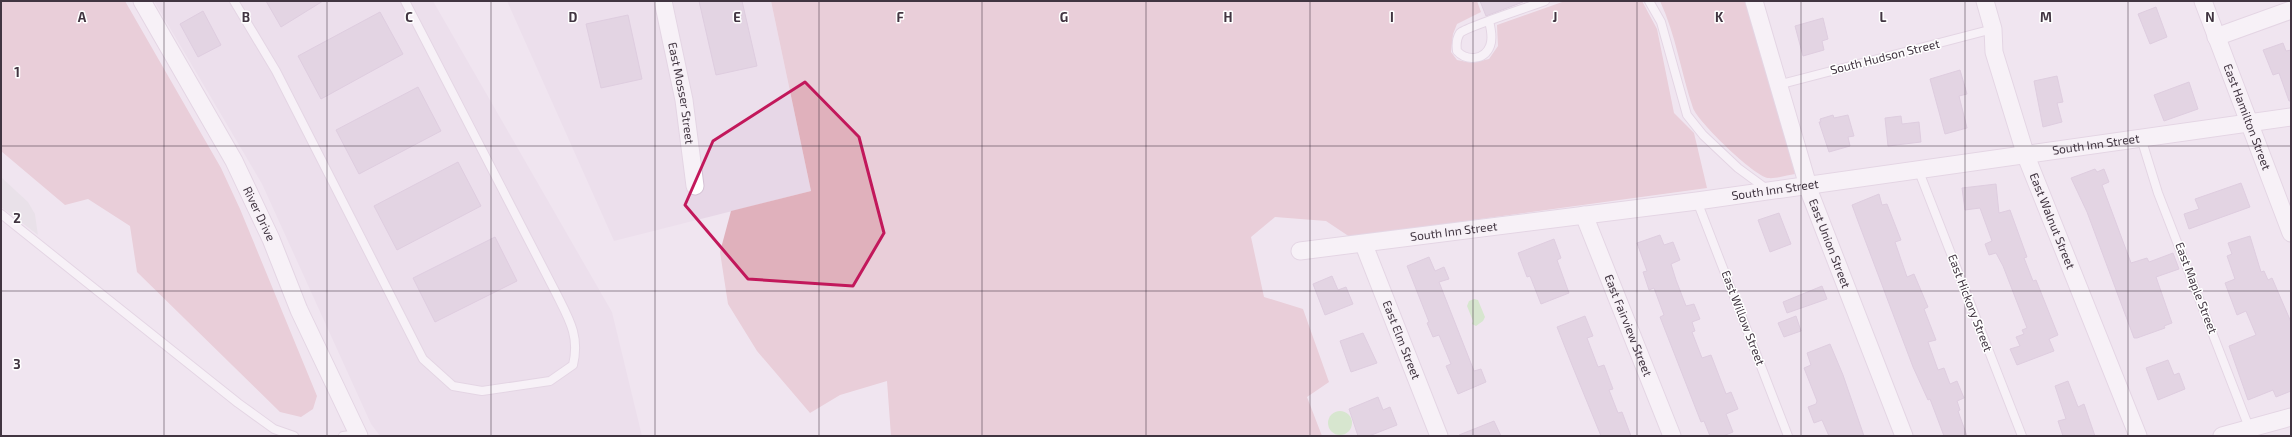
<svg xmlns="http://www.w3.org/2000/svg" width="2292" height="437" viewBox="0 0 2292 437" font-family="'Exo 2',sans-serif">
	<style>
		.residential { fill: #e7d7e7 }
		.green { fill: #e0b1bc }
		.parking { fill: #e1dce1 }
		.water { fill: #b8e7a7 }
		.building { fill: #d2bed3; stroke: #c8afca }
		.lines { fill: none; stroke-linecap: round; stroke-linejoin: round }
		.service-casing { stroke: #d5c2d5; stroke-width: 10 }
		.minor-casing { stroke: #d5c2d5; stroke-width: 19 }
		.service { stroke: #fff; stroke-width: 8 }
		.minor { stroke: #fff; stroke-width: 17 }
		.marked { fill: none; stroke: #c2185b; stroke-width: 3; stroke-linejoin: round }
		.grid { fill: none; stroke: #413541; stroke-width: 1; stroke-opacity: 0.55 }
		.labels { text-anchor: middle; stroke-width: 3; stroke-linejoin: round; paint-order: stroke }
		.street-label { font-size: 12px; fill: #413541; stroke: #fff }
		.grid-label { font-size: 13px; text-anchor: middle; font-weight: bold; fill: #413541; stroke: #fff; stroke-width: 3; stroke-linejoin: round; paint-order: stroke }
	</style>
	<rect width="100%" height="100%" fill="#f0e5f0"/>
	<g class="residential">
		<path d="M154,1H433L612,312L642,436H380L371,424L262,184Z"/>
		<path d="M507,1H771L811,191L614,241Z"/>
	</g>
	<g class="green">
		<path d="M1,1H125L221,168L240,209L317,396L313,409L301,417L280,412L137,272L130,226L88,199L65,205L1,151Z"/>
		<path d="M771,1H1477L1481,12L1457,24L1453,34L1451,52L1457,60L1472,63L1489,59L1498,46L1497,25L1565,1H1642L1657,29L1674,113L1694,133L1707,188L1350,237L1326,221L1275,217L1251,237L1264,297L1303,309L1329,382L1307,397L1322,436H891L887,381L840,395L810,413L757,351L728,304L720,252L731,211L811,191Z"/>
		<path d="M1660,1H1748L1795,174C1787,175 1776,179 1768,178C1754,176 1698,122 1693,108C1681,73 1676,35 1660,1Z"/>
	</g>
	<path class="parking" d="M1,177L28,202L35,214L38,235L1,207Z"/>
	<g class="water">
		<path d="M1474,299L1478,300L1485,317L1483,321L1476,326L1472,324L1473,321L1467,306L1469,301Z"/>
		<circle cx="1340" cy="423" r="12"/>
	</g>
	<g class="building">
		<path d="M266,1H323L281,27Z"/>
		<path d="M699,1H742L757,66L716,75Z"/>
		<path d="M1480,1H1523V2L1486,16Z"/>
		<path d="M2156,7L2167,37L2150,44L2138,14Z"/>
		<path d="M203,11L221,45L198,57L180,24Z"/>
		<path d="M380,12L403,54L321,99L298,56Z"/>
		<path d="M628,15L642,79L601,88L586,24Z"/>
		<path d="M1823,18L1828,39L1822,41L1824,50L1803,56L1795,26Z"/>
		<path d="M2283,43L2286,51L2291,50V101H2289L2279,73L2273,75L2263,50Z"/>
		<path d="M1960,70L1967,94L1959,96L1967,128L1945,134L1930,79Z"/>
		<path d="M2057,76L2063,102L2057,103L2062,122L2043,127L2034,81Z"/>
		<path d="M2189,82L2198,109L2164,121L2154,95Z"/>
		<path d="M418,87L441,131L359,174L336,130Z"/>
		<path d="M1833,115L1834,118L1848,115L1854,136L1848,137L1850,146L1829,152L1819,122H1821L1820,119Z"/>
		<path d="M1901,116L1902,124L1919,122L1921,142L1888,146L1885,118Z"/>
		<path d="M458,162L481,206L397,250L374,206Z"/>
		<path d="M2095,169L2097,172L2104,169L2109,182L2102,185L2131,263L2147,258L2149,262L2173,253L2179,269L2156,277L2172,323L2164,326L2165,328L2137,338H2134L2087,212L2071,178Z"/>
		<path d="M2241,183L2250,207L2189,229L2184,214L2199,209L2195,199Z"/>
		<path d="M1996,184L1999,213L2010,210L2027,257L2024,258L2033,281L2036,280L2058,335L2049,339L2054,351L2017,365L2010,349L2020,346L2016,337L2024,334L2022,330L2027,328L2003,266L1996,253L1989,255L1985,244L1992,241L1980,208L1965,210L1962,188Z"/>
		<path d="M1879,194L1882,205L1887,204L1901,240L1895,242L1907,277L1914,274L1928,307L1924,309L1936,340L1928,342L1938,370L1944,368L1950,384L1957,381L1964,398L1957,401L1960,410L1958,411L1967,436H1944L1930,399L1928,400L1913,367L1859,224L1852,205Z"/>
		<path d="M1779,213L1791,244L1770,252L1758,220Z"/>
		<path d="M1660,235L1664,245L1673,242L1680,260L1671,264L1676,280L1686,306L1694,304L1700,319L1692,322L1695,331L1692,332L1702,358L1711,355L1726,394L1731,392L1738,409L1726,414L1733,432L1723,436H1710L1704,421L1701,422L1660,317L1664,315L1654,288L1649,290L1643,272L1647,271L1637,243Z"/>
		<path d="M2250,236L2261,272L2264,271L2268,280L2272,278L2291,322V391L2276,397L2273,390L2248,400L2229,346L2256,335L2246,311L2237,315L2225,283L2235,279L2227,256L2232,254L2228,243Z"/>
		<path d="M495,237L517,281L435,322L413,278Z"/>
		<path d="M1554,239L1561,258L1557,260L1569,293L1541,304L1530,276L1527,277L1518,253Z"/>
		<path d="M1429,257L1435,271L1444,267L1449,279L1439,282L1474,371L1481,369L1486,382L1458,394L1446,366L1451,364L1439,335L1433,337L1427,323L1429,322L1407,266Z"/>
		<path d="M1332,276L1338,290L1346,287L1353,304L1325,315L1313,284Z"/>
		<path d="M1822,286L1827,299L1787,313L1783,302Z"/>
		<path d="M1585,316L1593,336L1587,338L1598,367L1604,365L1613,389L1609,390L1618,413L1622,412L1631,436H1601L1572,365L1557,327Z"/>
		<path d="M1796,316L1801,331L1784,337L1778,323Z"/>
		<path d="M1363,333L1377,363L1351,372L1340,341Z"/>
		<path d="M1830,344L1843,375L1864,436H1829L1822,420L1814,423L1808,407L1816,404L1817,401L1804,368L1811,365L1807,353Z"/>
		<path d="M2168,360L2174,375L2179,373L2185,389L2158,400L2146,368Z"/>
		<path d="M2068,381L2078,407L2084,404L2095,436H2063L2058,421L2066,419L2055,386Z"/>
		<path d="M1378,397L1383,410L1390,407L1397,425L1369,436H1358L1349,409Z"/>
		<path d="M1494,421L1501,436H1459V435Z"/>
	</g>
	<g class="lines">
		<defs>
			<g id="service">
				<path d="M234,1L276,71L423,359L453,386L482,391L550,381L573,365C580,336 569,319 556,293L405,1"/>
				<path d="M1649,1L1661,22L1687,115L1703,135L1738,168L1768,190"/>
				<path d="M1489,21C1491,29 1493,39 1490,46C1484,61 1466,61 1457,51C1456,44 1456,39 1460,33C1466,27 1532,6 1545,1"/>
				<path d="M1778,85L1993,29"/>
				<path d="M2141,138L2158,193L2250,430"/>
				<path d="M1918,169L2022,436"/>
				<path d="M1697,201L1788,436"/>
				<path d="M1,214L238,403L274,429L294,436"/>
				<path d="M343,436L358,434"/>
			</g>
			<g id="minor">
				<path id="s1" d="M142,1L234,161L271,239L299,310L359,436"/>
				<path id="s2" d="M663,1L684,100L695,186"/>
				<path id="s3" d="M1754,1L1811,196L1904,436"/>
				<path id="s4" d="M1985,1L1993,29L1994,52L2026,156L2138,436"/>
				<path id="s5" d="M2203,1L2291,233"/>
				<path d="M2216,37L2291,10"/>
				<path id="s6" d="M1584,215L1672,436"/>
				<path id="s7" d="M1364,245L1439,436"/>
				<path id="s8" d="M1300,251L1697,201L2291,117"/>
				<path d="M2222,436L2291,417"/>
			</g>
		</defs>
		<use href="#service" class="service-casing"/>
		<use href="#minor" class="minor-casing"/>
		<use href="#service" class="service"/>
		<use href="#minor" class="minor"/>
	</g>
	<path d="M0 0H2292V437H0ZM805,82L859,137L884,233L853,286L748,279L685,205L713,141Z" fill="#f0e5f0" fill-opacity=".55" fill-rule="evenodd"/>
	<path class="marked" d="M805,82L859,137L884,233L853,286L748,279L685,205L713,141Z"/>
	<path class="grid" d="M164,1V436M327,1V436M491,1V436M655,1V436M819,1V436M982,1V436M1146,1V436M1310,1V436M1473,1V436M1637,1V436M1801,1V436M1965,1V436M2128,1V436M1,146H2291M1,291H2291"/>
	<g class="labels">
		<g class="street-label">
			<text transform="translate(1885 57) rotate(-14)" y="4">South Hudson Street</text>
			<text dy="4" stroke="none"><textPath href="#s2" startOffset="94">East Mosser Street</textPath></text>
			<text dy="4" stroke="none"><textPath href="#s5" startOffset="124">East Hamilton Street</textPath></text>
			<text dy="4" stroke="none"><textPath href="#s8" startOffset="803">South Inn Street</textPath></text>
			<text dy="4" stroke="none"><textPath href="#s8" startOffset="479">South Inn Street</textPath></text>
			<text dy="4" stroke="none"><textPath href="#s1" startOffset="243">River Drive</textPath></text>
			<text dy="4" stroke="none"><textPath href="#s4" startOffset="231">East Walnut Street</textPath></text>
			<text dy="4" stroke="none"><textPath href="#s8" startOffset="155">South Inn Street</textPath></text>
			<text dy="4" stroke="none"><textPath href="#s3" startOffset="254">East Union Street</textPath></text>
			<text transform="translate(2196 288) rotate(69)" y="4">East Maple Street</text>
			<text transform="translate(1970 303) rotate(69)" y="4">East Hickory Street</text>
			<text transform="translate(1743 318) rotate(69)" y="4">East Willow Street</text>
			<text dy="4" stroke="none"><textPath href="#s6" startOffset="119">East Fairview Street</textPath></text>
			<text dy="4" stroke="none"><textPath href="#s7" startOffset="102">East Elm Street</textPath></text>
		</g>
	</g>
	<g class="grid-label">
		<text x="82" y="22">A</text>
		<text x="246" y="22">B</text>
		<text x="409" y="22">C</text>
		<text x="573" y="22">D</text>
		<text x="737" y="22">E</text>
		<text x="900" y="22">F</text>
		<text x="1064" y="22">G</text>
		<text x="1228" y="22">H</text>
		<text x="1392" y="22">I</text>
		<text x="1555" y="22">J</text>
		<text x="1719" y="22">K</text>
		<text x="1883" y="22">L</text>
		<text x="2046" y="22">M</text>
		<text x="2210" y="22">N</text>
		<text x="17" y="77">1</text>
		<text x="17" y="223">2</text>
		<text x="17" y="369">3</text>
	</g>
	<rect width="2292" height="437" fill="none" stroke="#413541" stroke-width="4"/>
</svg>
